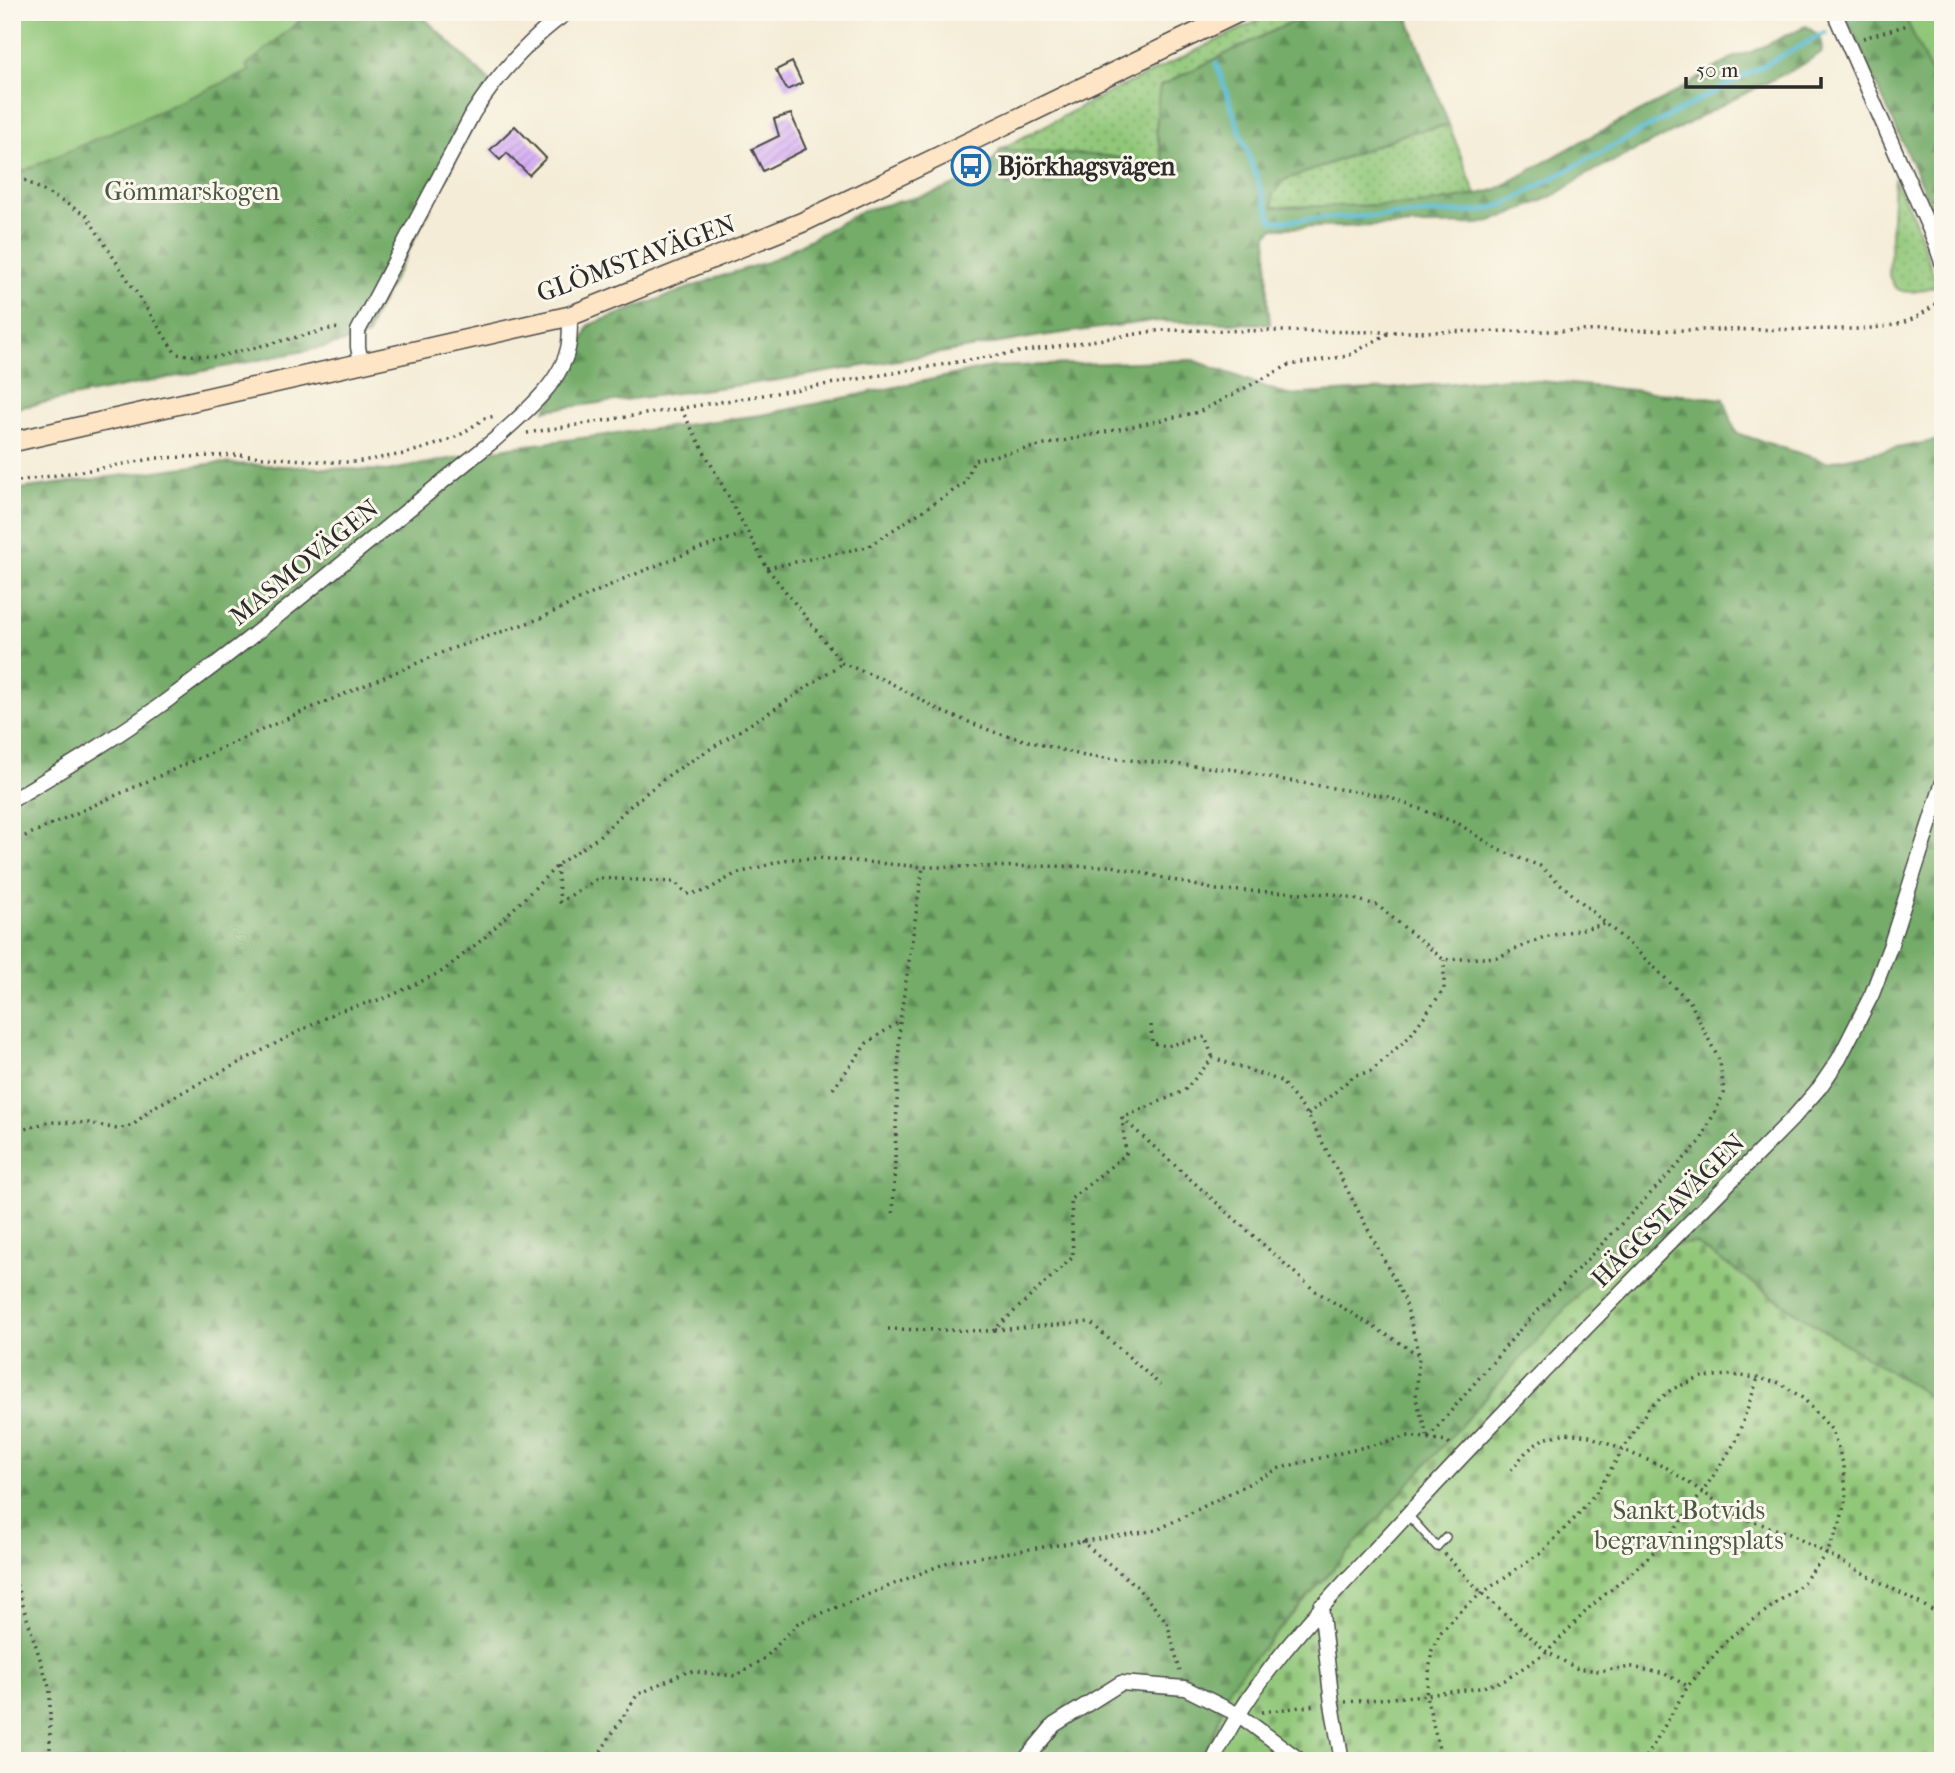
<svg xmlns="http://www.w3.org/2000/svg" width="1955" height="1773" viewBox="0 0 1955 1773" font-family="'IM FELL French Canon',serif">
	<style>
		.grass { fill: url(#grass-dots); stroke: #5e7952; stroke-width: 2 }
		.forest { fill: url(#forest-firs); stroke: #506c4a; stroke-width: 2 }
		.cemetery { fill: url(#cemetery-stones); stroke: #5e7952; stroke-width: 2 }
		.park { fill: #91c779; stroke: #5e7952; stroke-width: 2 }
		.lines { fill: none; stroke-linecap: round; stroke-linejoin: round }
		.stream { stroke: #53b9d1; stroke-width: 5 }
		.building { fill: url(#building-hatch) }
		.service-casing { stroke: #494845; stroke-width: 10 }
		.minor-casing { stroke: #494845; stroke-width: 17 }
		.secondary-casing { stroke: #494845; stroke-width: 22 }
		.path { stroke: #494845; stroke-width: 3.5; stroke-dasharray: 2 5; stroke-linecap: butt }
		.service { stroke: #fff; stroke-width: 7 }
		.minor { stroke: #fff; stroke-width: 14 }
		.secondary { stroke: #fde5c5; stroke-width: 19 }
		.labels { text-anchor: middle; stroke-width: 6; stroke-linejoin: round; paint-order: stroke }
		.poi-label { font-size: 26px; font-weight: bold; fill: #2b2b2b; stroke: #fbf7ec; text-anchor: start }
		.park-label { font-size: 26px; fill: #4a5a42; stroke: #fbf7ec }
		.street-label { font-size: 26px; fill: #2b2b2b; stroke: #fbf7ec }
	</style>
	<defs>
		<pattern id="grass-dots" width="8" height="8" patternUnits="userSpaceOnUse" patternTransform="scale(1.75)"><rect width="8" height="8" fill="#91c779"/><path d="M2 2h.1M6 6h.1" fill="none" stroke="#77a263" stroke-width="1.8" stroke-linecap="round"/></pattern>
		<pattern id="forest-firs" width="22" height="20" patternUnits="userSpaceOnUse" patternTransform="scale(1.75)"><rect width="22" height="20" fill="#74ac69"/><path d="M5 1l3.5 6h-7zM16 11l3.5 6h-7z" fill="#5f8c57"/></pattern>
		<pattern id="cemetery-stones" width="16" height="16" patternUnits="userSpaceOnUse" patternTransform="scale(1.75)"><rect width="16" height="16" fill="#91c779"/><path d="M2 7V4a2 2 0 0 1 4 0v3zM10 15v-3a2 2 0 0 1 4 0v3z" fill="#77a263"/></pattern>
		<pattern id="building-hatch" width="6" height="6" patternUnits="userSpaceOnUse" patternTransform="scale(1.75)"><rect width="6" height="6" fill="#d7aff6"/><path d="M-1 1l2-2M0 6l6-6M5 7l2-2" fill="none" stroke="#af8fc7"/></pattern>
	</defs>
	<rect width="100%" height="100%" fill="#fbf7ec"/>
	<filter id="ink" filterUnits="userSpaceOnUse"><feTurbulence type="fractalNoise" baseFrequency=".0143" numOctaves="2"/><feDisplacementMap in="SourceGraphic" scale="14" xChannelSelector="R" yChannelSelector="G"/><feConvolveMatrix kernelMatrix="1 2 1 2 8 2 1 2 1" color-interpolation-filters="sRGB"/></filter>
	<filter id="wash" filterUnits="userSpaceOnUse"><feTurbulence type="fractalNoise" baseFrequency=".00686" numOctaves="4" result="noise"/><feDisplacementMap in="SourceGraphic" scale="28" xChannelSelector="R" yChannelSelector="G"/><feGaussianBlur stdDeviation="1.57" result="paint"/><feColorMatrix in="noise" values="0 0 0 0 0 0 0 0 0 0 0 0 0 0 0 0 0 1.4 0 .05"/><feComposite in="paint" operator="in"/></filter>
	<g filter="url(#wash)">
		<rect width="100%" height="100%" fill="#f4ecd6"/>
		<g class="grass">
			<path d="M1276,12H1312L1160,86L1156,132L1167,171L1148,172L1124,159L1106,156L1001,149L1092,101Z"/>
			<path d="M1449,125L1476,195L1429,203L1396,205L1272,207V194L1284,180L1313,170L1408,133Z"/>
			<path d="M1894,179L1914,218L1937,285C1926,289 1906,297 1895,287C1892,284 1891,279 1889,276Z"/>
			<path d="M1943,192V238L1927,201Z"/>
		</g>
		<g class="forest">
			<path d="M12,12H418L498,89L479,115L372,320L368,336L329,346L12,409Z"/>
			<path d="M1312,12H1406L1449,125L1408,133L1313,170L1284,180L1273,194V207L1396,205L1429,203L1470,196L1495,190L1588,138L1663,100L1732,58L1754,51L1806,26L1821,38L1822,52L1802,65L1720,106L1669,134L1587,174L1557,194L1507,216L1479,224L1274,228L1267,235L1268,304L1270,324L1152,321L1041,336L779,380L545,410L572,371L589,325L716,278L770,261L864,210L931,194L960,183L978,172L995,158L1001,149L1106,156L1124,159L1148,172L1166,171L1156,132L1158,99L1160,86Z"/>
			<path d="M1844,12H1903L1943,99V192L1931,198L1926,195Z"/>
			<path d="M1193,360L1287,395L1387,389L1508,378L1724,399L1736,433L1827,462L1943,439V1405L1810,1322L1695,1243L1617,1250L1231,1684L1204,1761H12V490L217,463L387,471L512,447L762,415L991,367Z"/>
		</g>
		<path class="cemetery" d="M1695,1243L1810,1322L1943,1405V1761H1204L1231,1684L1617,1250Z"/>
		<g class="park">
			<path d="M12,12H310L246,66L250,71L12,176Z"/>
			<path d="M1903,12H1943V99Z"/>
		</g>
		<g class="lines">
			<g class="stream">
				<path d="M1854,18L1865,12"/>
				<path d="M1216,63L1272,221L1482,211L1509,203L1534,188L1825,33"/>
			</g>
		</g>
		<g id="blocks">
			<g class="building">
				<path d="M792,62L802,83L787,90L776,70Z"/>
				<path d="M791,114L806,149L763,171L752,149L779,136L774,119Z"/>
				<path d="M515,126L546,158L529,175L507,153L500,160L490,150Z"/>
			</g>
		</g>
	</g>
	<g filter="url(#ink)">
		<use href="#blocks" fill-opacity="0" stroke="#494845" stroke-width="2"/>
		<g class="lines">
			<defs>
				<path id="service" d="M1408,1515L1437,1547L1446,1537"/>
				<g id="minor">
					<path d="M1834,12L1934,239L1943,265"/>
					<path d="M361,362L358,347V331L473,113C496,77 532,36 568,12"/>
					<path d="M12,800C65,768 119,736 169,699C280,618 385,527 493,441C521,416 564,382 569,343C570,334 570,325 570,316"/>
					<path d="M1321,1606L1332,1704L1342,1761"/>
					<path d="M1024,1761L1054,1725L1121,1683L1185,1688L1239,1715L1301,1761"/>
					<path d="M1213,1761C1259,1664 1338,1591 1409,1513C1534,1378 1664,1249 1793,1118L1820,1087L1839,1059L1872,994L1890,947L1943,782"/>
				</g>
				<path id="secondary" d="M12,442L570,316L803,222L1239,12"/>
			</defs>
			<use href="#service" class="service-casing"/>
			<use href="#minor" class="minor-casing"/>
			<use href="#secondary" class="secondary-casing"/>
			<g class="path">
				<path d="M1863,38L1908,25"/>
				<path d="M12,175H16L86,215L176,354L216,357L334,328L342,329"/>
				<path d="M681,409L767,568L842,663L889,682L943,712L997,733L1085,756L1238,770L1266,777L1388,797L1459,824L1499,850L1540,866L1634,948L1690,1002L1720,1062L1724,1093L1700,1142L1524,1325L1428,1438"/>
				<path d="M527,433L788,391L987,357L1162,330L1391,332L1857,329C1894,327 1915,324 1943,297"/>
				<path d="M12,482L102,468L157,458L238,455L331,462H355L404,454L441,443L460,435L485,418L496,416"/>
				<path d="M767,568L867,547L965,483L974,460L1199,412L1289,365L1348,356L1391,332"/>
				<path d="M12,842L304,711L448,650L539,619L621,580L690,552L747,533"/>
				<path d="M557,866L560,902L599,878L675,882L687,894L706,891L735,874L789,859L819,858L923,867L1112,866L1216,890L1334,894L1377,905L1444,960L1498,957L1544,937L1606,924"/>
				<path d="M1151,1025L1152,1043L1167,1046L1205,1037L1213,1058"/>
				<path d="M833,1089L867,1043L900,1021"/>
				<path d="M1308,1115L1355,1075L1370,1072L1409,1037L1444,989V960"/>
				<path d="M1122,1118L1314,1290L1419,1355L1416,1399L1428,1438"/>
				<path d="M12,1133L48,1122L89,1123L117,1129L133,1125L154,1107L338,1011L386,998L443,971L484,938L560,863L597,838L629,807L670,774L776,708L842,663"/>
				<path d="M893,1213L900,1021L923,867"/>
				<path d="M888,1329L993,1331L1073,1257L1071,1199L1126,1154L1122,1118L1184,1091L1213,1058L1281,1081L1308,1115L1405,1300L1419,1355"/>
				<path d="M995,1330L1090,1322L1160,1385"/>
				<path d="M1511,1470L1526,1452L1543,1439L1566,1433L1589,1436L1667,1468L1738,1516L1790,1534L1936,1612L1943,1614"/>
				<path d="M1081,1541L1135,1585L1167,1622L1180,1671"/>
				<path d="M1444,1554L1482,1593L1547,1652L1576,1668L1599,1671L1632,1667L1665,1674L1688,1686"/>
				<path d="M12,1571L50,1690V1761"/>
				<path d="M1345,1702L1426,1695L1480,1688L1505,1680L1547,1652L1591,1606L1629,1575L1667,1539L1702,1493L1736,1441L1758,1378"/>
				<path d="M1262,1712L1317,1705"/>
				<path d="M591,1761L599,1754L637,1695L687,1671L736,1676L765,1658L798,1623L951,1561L1157,1530L1280,1468L1409,1436L1447,1441L1452,1446"/>
				<path d="M1442,1761L1426,1695L1432,1650L1440,1633L1459,1612L1482,1593L1542,1552L1576,1517L1598,1490L1648,1409L1672,1389L1702,1377L1730,1375L1758,1378L1780,1383L1804,1399L1832,1430L1844,1466L1846,1496L1840,1524L1827,1553L1801,1585L1729,1638L1688,1686L1644,1761"/>
			</g>
			<use href="#service" class="service"/>
			<use href="#minor" class="minor"/>
			<use href="#secondary" class="secondary"/>
		</g>
	</g>
	<defs>
		<symbol id="bus-ring" viewBox="-11 -11 22 22"><circle r="9.5" fill="#fbf7ec" stroke="#1f6fb2" stroke-width="1.5"/><path d="M-5-6H5V4H4V6H2V4H-2V6H-4V4H-5ZM-3.5-4V0h7V-4ZM-3.5 1.2v1.5H-2V1.2ZM2 1.2v1.5H3.5V1.2Z" fill="#1f6fb2"/></symbol>
	</defs>
	<g fill-rule="evenodd">
		<use href="#bus-ring" x="949" y="144" width="44" height="44"/>
	</g>
	<g class="labels">
		<g class="poi-label">
			<text x="998" y="175">Björkhagsvägen</text>
		</g>
		<g class="park-label">
			<text x="192" y="200">Gömmarskogen</text>
			<text x="1689" y="1519">Sankt Botvids<tspan x="1689" dy="30">begravningsplats</tspan></text>
		</g>
		<g class="street-label">
			<text transform="translate(636 258) rotate(-20)" y="9">GLÖMSTAVÄGEN</text>
			<text transform="translate(304 562) rotate(-39)" y="9">MASMOVÄGEN</text>
			<text transform="translate(1668 1210) rotate(-45)" y="9">HÄGGSTAVÄGEN</text>
		</g>
	</g>
	<rect width="1955" height="1773" fill="none" stroke="#fbf7ec" stroke-width="42"/>
	<path d="M1686 77v10h135v-10" fill="none" stroke="#2b2b2b" stroke-width="3.5"/>
	<text x="1696" y="77" font-size="21" fill="#2b2b2b" stroke="#fbf7ec" stroke-width="5" paint-order="stroke">50 m</text>
</svg>
